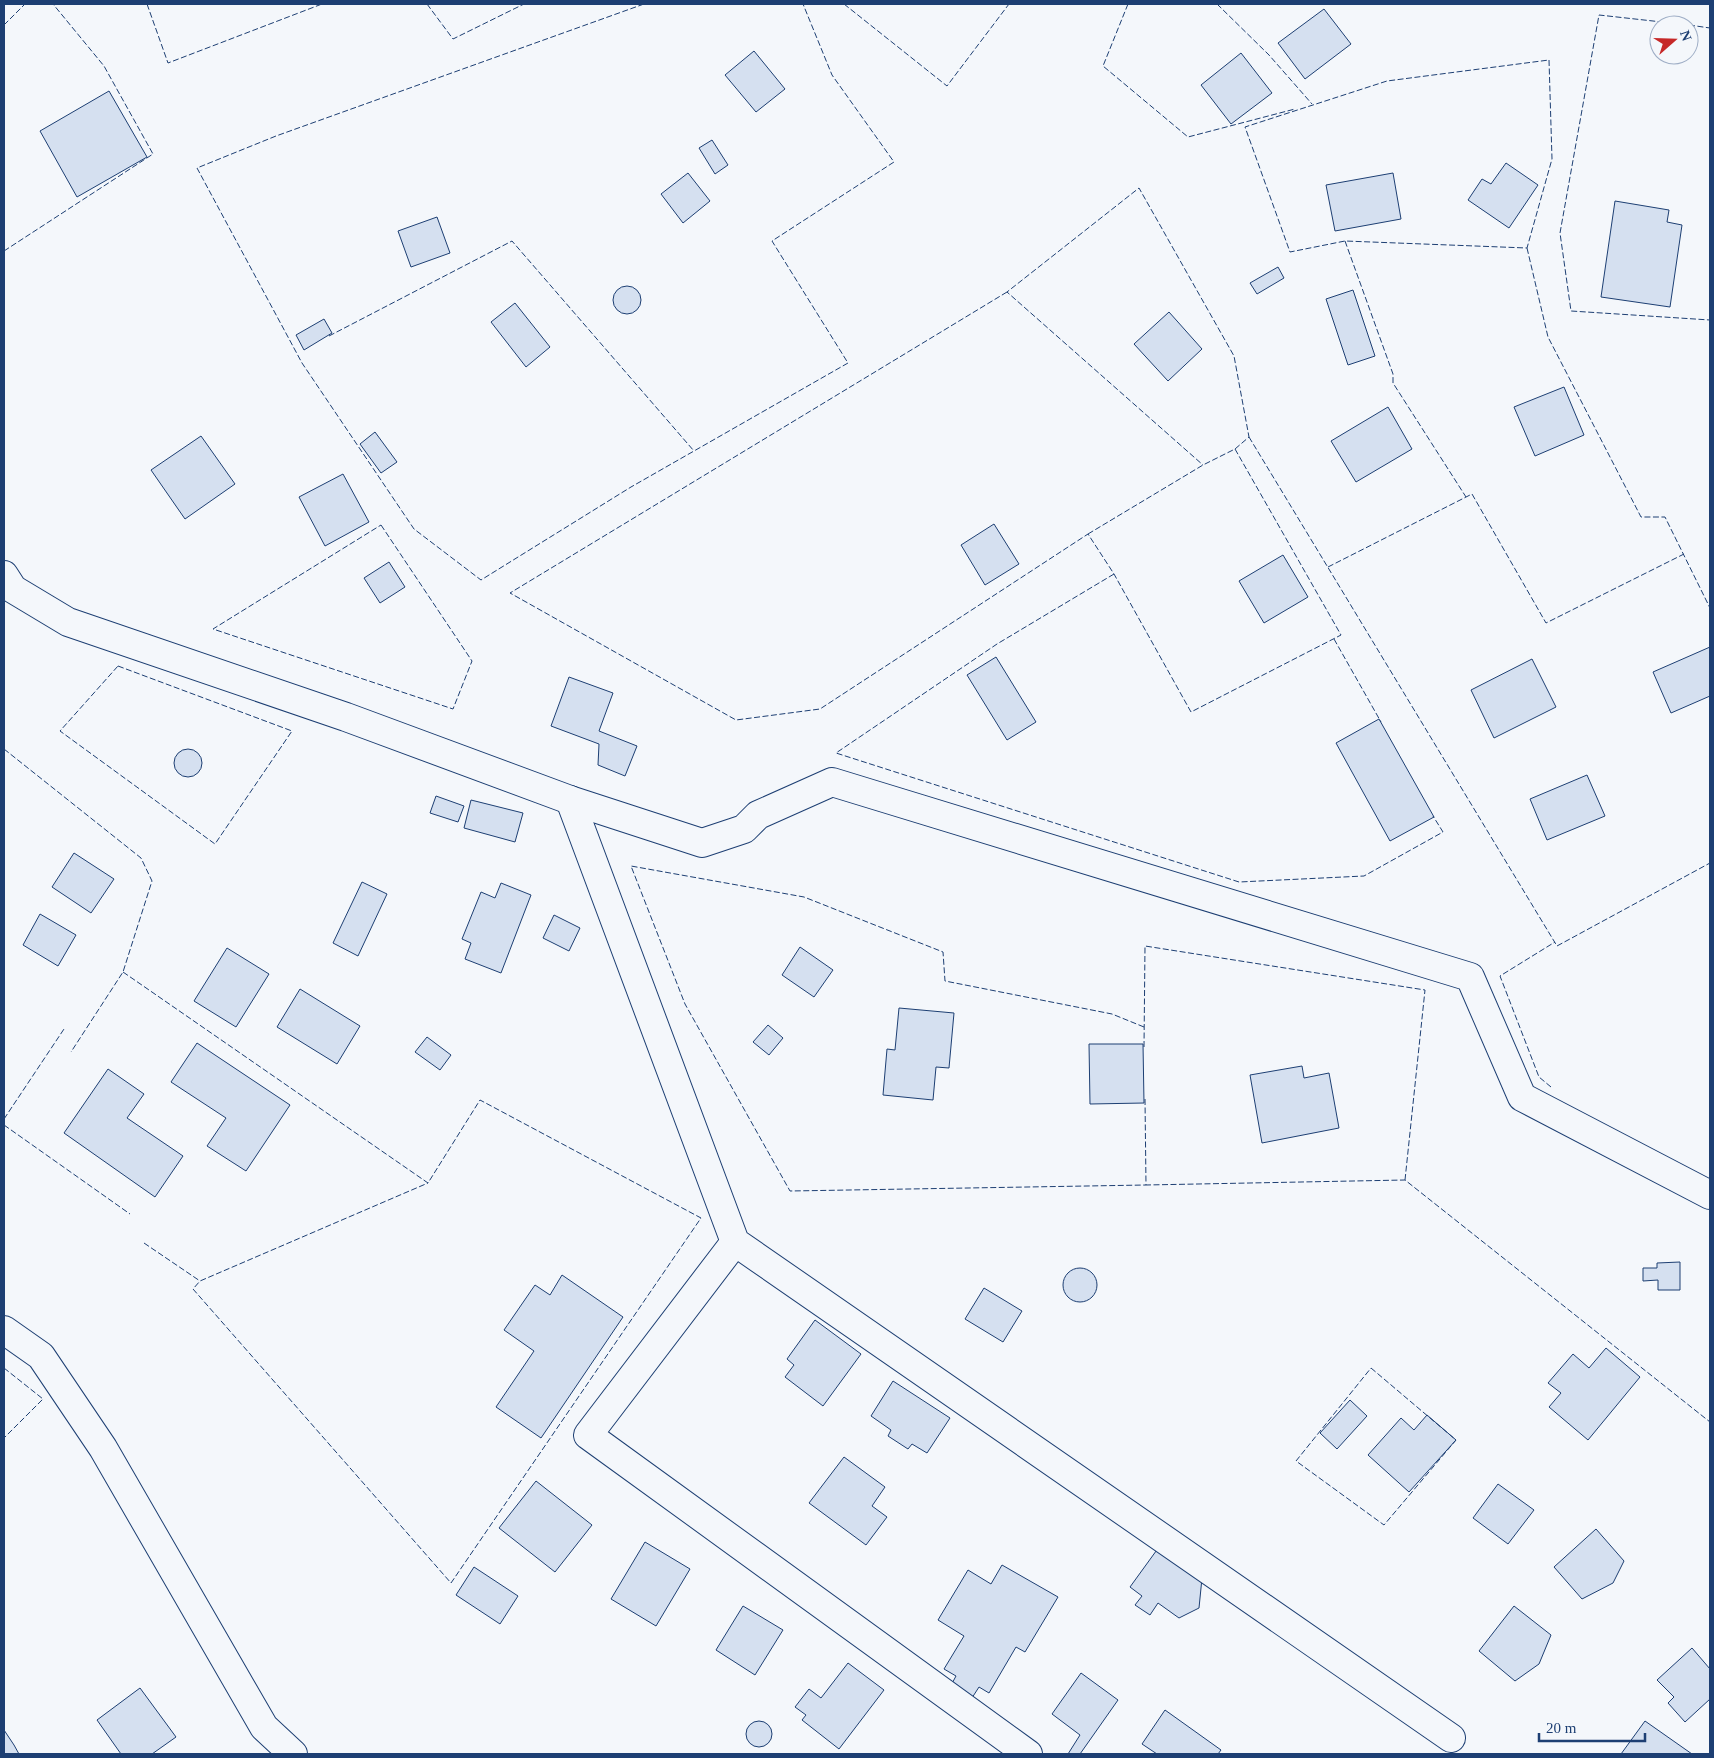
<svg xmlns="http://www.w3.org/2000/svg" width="1714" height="1758" viewBox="0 0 1714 1758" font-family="Georgia,serif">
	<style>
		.building { fill: #d5e0f0; stroke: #1d3f73 }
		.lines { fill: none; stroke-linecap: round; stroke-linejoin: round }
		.street-casing { stroke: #1d3f73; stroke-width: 30 }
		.street { stroke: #f4f7fb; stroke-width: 28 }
		.fence { stroke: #1d3f73; stroke-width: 1; stroke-dasharray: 6 2.5; stroke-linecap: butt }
	</style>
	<rect width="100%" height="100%" fill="#f4f7fb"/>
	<g class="building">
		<path d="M1324,9L1351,44L1305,79L1278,43Z"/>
		<path d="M754,51L785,89L756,112L725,75Z"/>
		<path d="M1241,53L1272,93L1231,124L1201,85Z"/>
		<path d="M109,91L147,157L77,197L40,131Z"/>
		<path d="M712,140L728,165L715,174L699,148Z"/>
		<path d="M1506,163L1538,185L1509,228L1468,200L1482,179L1491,184Z"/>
		<path d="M688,173L710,201L683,223L661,194Z"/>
		<path d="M1393,173L1401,219L1335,231L1326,185Z"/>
		<path d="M1615,201L1669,210L1667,222L1682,225L1670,307L1601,297Z"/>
		<path d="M437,217L450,253L411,267L398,231Z"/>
		<path d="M1278,267L1284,278L1257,294L1250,283Z"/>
		<circle cx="627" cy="300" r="14"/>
		<path d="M1353,290L1375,356L1348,365L1326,299Z"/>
		<path d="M515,303L550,347L526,367L491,322Z"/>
		<path d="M1169,312L1202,349L1168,381L1134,344Z"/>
		<path d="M324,319L332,333L304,350L296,335Z"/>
		<path d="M1564,387L1584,435L1535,456L1514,407Z"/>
		<path d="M1388,407L1412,449L1356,482L1331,441Z"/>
		<path d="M375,432L397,462L381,473L360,444Z"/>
		<path d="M201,436L235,484L185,519L151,470Z"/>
		<path d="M343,474L369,522L325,546L299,497Z"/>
		<path d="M994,524L1019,564L985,585L961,545Z"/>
		<path d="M1283,555L1308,597L1264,623L1239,581Z"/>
		<path d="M389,562L405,587L380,603L364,578Z"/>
		<path d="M1710,647V696L1671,713L1653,672Z"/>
		<path d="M996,657L1036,722L1007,740L967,675Z"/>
		<path d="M1532,659L1556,707L1494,738L1471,690Z"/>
		<path d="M569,677L613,693L599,731L637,746L625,776L598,765L599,744L551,726Z"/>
		<path d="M1379,719L1434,817L1390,841L1336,743Z"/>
		<circle cx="188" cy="763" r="14"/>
		<path d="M1587,775L1605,816L1547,840L1530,799Z"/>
		<path d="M436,796L464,806L458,822L430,813Z"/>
		<path d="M471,800L523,813L515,842L464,828Z"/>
		<path d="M74,853L114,879L91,913L52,887Z"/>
		<path d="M362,882L387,894L358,956L333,943Z"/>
		<path d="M501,883L531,895L501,973L465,959L471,943L462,939L481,892L495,898Z"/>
		<path d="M40,914L76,935L58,966L23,945Z"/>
		<path d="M554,915L580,928L569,951L543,938Z"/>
		<path d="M800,947L833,970L814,997L782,975Z"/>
		<path d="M227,948L269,974L236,1027L194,1001Z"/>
		<path d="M300,989L360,1026L337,1064L277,1027Z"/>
		<path d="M899,1008L954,1013L949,1068L936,1067L933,1100L883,1095L887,1049L895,1050Z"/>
		<path d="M768,1025L783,1038L769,1055L753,1042Z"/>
		<path d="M427,1037L451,1055L440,1070L415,1052Z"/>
		<path d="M197,1043L290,1105L246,1171L207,1146L226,1118L171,1082Z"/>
		<path d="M1089,1044H1143L1144,1103L1090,1104Z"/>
		<path d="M1302,1066L1304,1078L1329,1073L1339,1128L1262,1143L1250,1075Z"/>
		<path d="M108,1069L144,1094L127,1118L183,1156L155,1197L64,1133Z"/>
		<path d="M1680,1262V1290H1658V1280L1643,1281V1268H1657V1263Z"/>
		<circle cx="1080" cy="1285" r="17"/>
		<path d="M562,1275L623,1317L541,1438L496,1407L534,1351L504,1330L535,1285L550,1295Z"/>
		<path d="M984,1288L1022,1311L1003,1342L965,1319Z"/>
		<path d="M815,1320L861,1354L823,1406L785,1377L794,1365L787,1359Z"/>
		<path d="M1606,1348L1640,1377L1588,1440L1549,1407L1561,1393L1548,1383L1573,1354L1589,1368Z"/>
		<path d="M893,1381L950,1418L927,1453L912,1444L908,1449L888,1436L891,1430L871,1416Z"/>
		<path d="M1350,1400L1367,1416L1337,1449L1320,1433Z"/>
		<path d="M1427,1415L1456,1440L1409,1492L1368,1455L1401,1418L1414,1430Z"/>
		<path d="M844,1457L885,1487L872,1506L887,1517L866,1545L809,1503Z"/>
		<path d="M536,1481L592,1525L555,1572L499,1528Z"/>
		<path d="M1498,1484L1534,1510L1508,1544L1473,1518Z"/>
		<path d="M1596,1529L1624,1561L1613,1583L1582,1599L1554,1567Z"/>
		<path d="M645,1542L690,1569L656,1626L611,1599Z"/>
		<path d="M1159,1547L1202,1578L1199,1608L1179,1618L1158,1603L1150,1615L1135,1605L1142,1596L1130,1587Z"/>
		<path d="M1002,1565L1058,1597L1025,1652L1016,1647L989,1693L979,1687L970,1701L949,1689L956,1676L944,1669L964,1636L938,1620L968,1570L991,1584Z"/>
		<path d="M474,1567L518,1596L500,1624L456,1595Z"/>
		<path d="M743,1606L783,1630L755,1675L716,1650Z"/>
		<path d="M1514,1606L1551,1635L1539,1664L1515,1681L1479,1651Z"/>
		<path d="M1692,1648L1710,1669V1699L1685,1722L1668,1703L1674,1697L1657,1680Z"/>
		<path d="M848,1663L884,1690L839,1749L802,1720L806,1715L795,1707L809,1689L821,1698Z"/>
		<path d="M1081,1673L1118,1700L1080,1754H1068L1080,1735L1052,1714Z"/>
		<path d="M140,1688L176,1737L152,1754H121L97,1720Z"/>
		<path d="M1165,1710L1221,1750L1218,1754H1157L1142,1744Z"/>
		<path d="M1645,1721L1692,1754H1621Z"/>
		<circle cx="759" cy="1734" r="13"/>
		<path d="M4,1730L14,1745L19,1754H4Z"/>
	</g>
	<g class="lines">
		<defs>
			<g id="street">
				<path d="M4,575L13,589L68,622L346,717L570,800L702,843L744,829L758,815L832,782L1470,977L1522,1097L1710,1195"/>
				<path d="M570,800L735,1242L1451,1738"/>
				<path d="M735,1242L588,1435L1028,1754"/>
				<path d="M4,1330L41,1356L103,1448L264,1727L293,1754"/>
			</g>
		</defs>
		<use href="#street" class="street-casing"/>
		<use href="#street" class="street"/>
		<g class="fence">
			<path d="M147,4L168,63L322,4"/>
			<path d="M427,4L453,39L524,4"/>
			<path d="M644,4L276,136L197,168L302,363L414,529L481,580L631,487L848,363L772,241L894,162L832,75L803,4"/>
			<path d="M844,4L947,86L1009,4"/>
			<path d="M1128,4L1103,66L1188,137L1295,109"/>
			<path d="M1217,4L1269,55L1312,104"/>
			<path d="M4,25L25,4"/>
			<path d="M1689,25L1599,15L1560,233L1571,311L1710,320"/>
			<path d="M1689,25L1710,28"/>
			<path d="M1549,60L1552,159L1527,248L1345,241L1290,252L1245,127L1387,81Z"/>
			<path d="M1345,241L1393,374V383L1466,497"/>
			<path d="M1527,248L1548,337L1641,517H1665L1710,608"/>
			<path d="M4,251L153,154L104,66L53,4"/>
			<path d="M1007,292L510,593L736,720L820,709L1088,534L1114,574L1191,712L1341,635L1235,449"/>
			<path d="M329,336L512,241L694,451"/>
			<path d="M1249,437L1557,946L1710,863"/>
			<path d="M381,525L472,661L453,709L213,629Z"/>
			<path d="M1088,534L1203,465L1235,449L1249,437L1234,356L1139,188L1007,292L1203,465"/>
			<path d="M1328,567L1472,494L1546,623L1684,554"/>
			<path d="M1114,574L997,644L836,753L1239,882L1364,876L1443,832L1433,816"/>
			<path d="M1334,639L1381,722"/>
			<path d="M118,666L292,731L215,844L60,731Z"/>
			<path d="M4,749L141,858L152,881L123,972L71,1052"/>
			<path d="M123,972L428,1183L480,1100L701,1218L451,1583L193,1289L200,1281L428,1183"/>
			<path d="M1144,1027L1112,1014L945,981L943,952L804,897L631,866L685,1004L790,1191L1146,1185"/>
			<path d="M1144,1047L1145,946L1425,990L1405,1180"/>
			<path d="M1551,1087L1539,1077L1500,976L1555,942"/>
			<path d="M1145,1099L1146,1185L1405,1180L1710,1422"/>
			<path d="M4,1119L64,1029"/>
			<path d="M4,1125L130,1214"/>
			<path d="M144,1243L200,1281"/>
			<path d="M4,1368L43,1399L4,1438"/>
			<path d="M1371,1368L1456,1440L1384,1525L1296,1461Z"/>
		</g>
	</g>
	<rect width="1714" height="1758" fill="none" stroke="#1d3f73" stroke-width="10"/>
	<g transform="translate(1674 40) rotate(70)"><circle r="24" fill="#f4f7fb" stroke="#9eadc5"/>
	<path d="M0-4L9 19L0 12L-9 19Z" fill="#c62828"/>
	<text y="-8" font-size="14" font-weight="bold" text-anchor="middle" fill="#1d3f73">N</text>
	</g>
	<path d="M1539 1733v8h106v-8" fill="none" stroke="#1d3f73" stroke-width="2.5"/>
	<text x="1546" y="1733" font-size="15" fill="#1d3f73" stroke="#f4f7fb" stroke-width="4" paint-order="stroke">20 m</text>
</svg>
